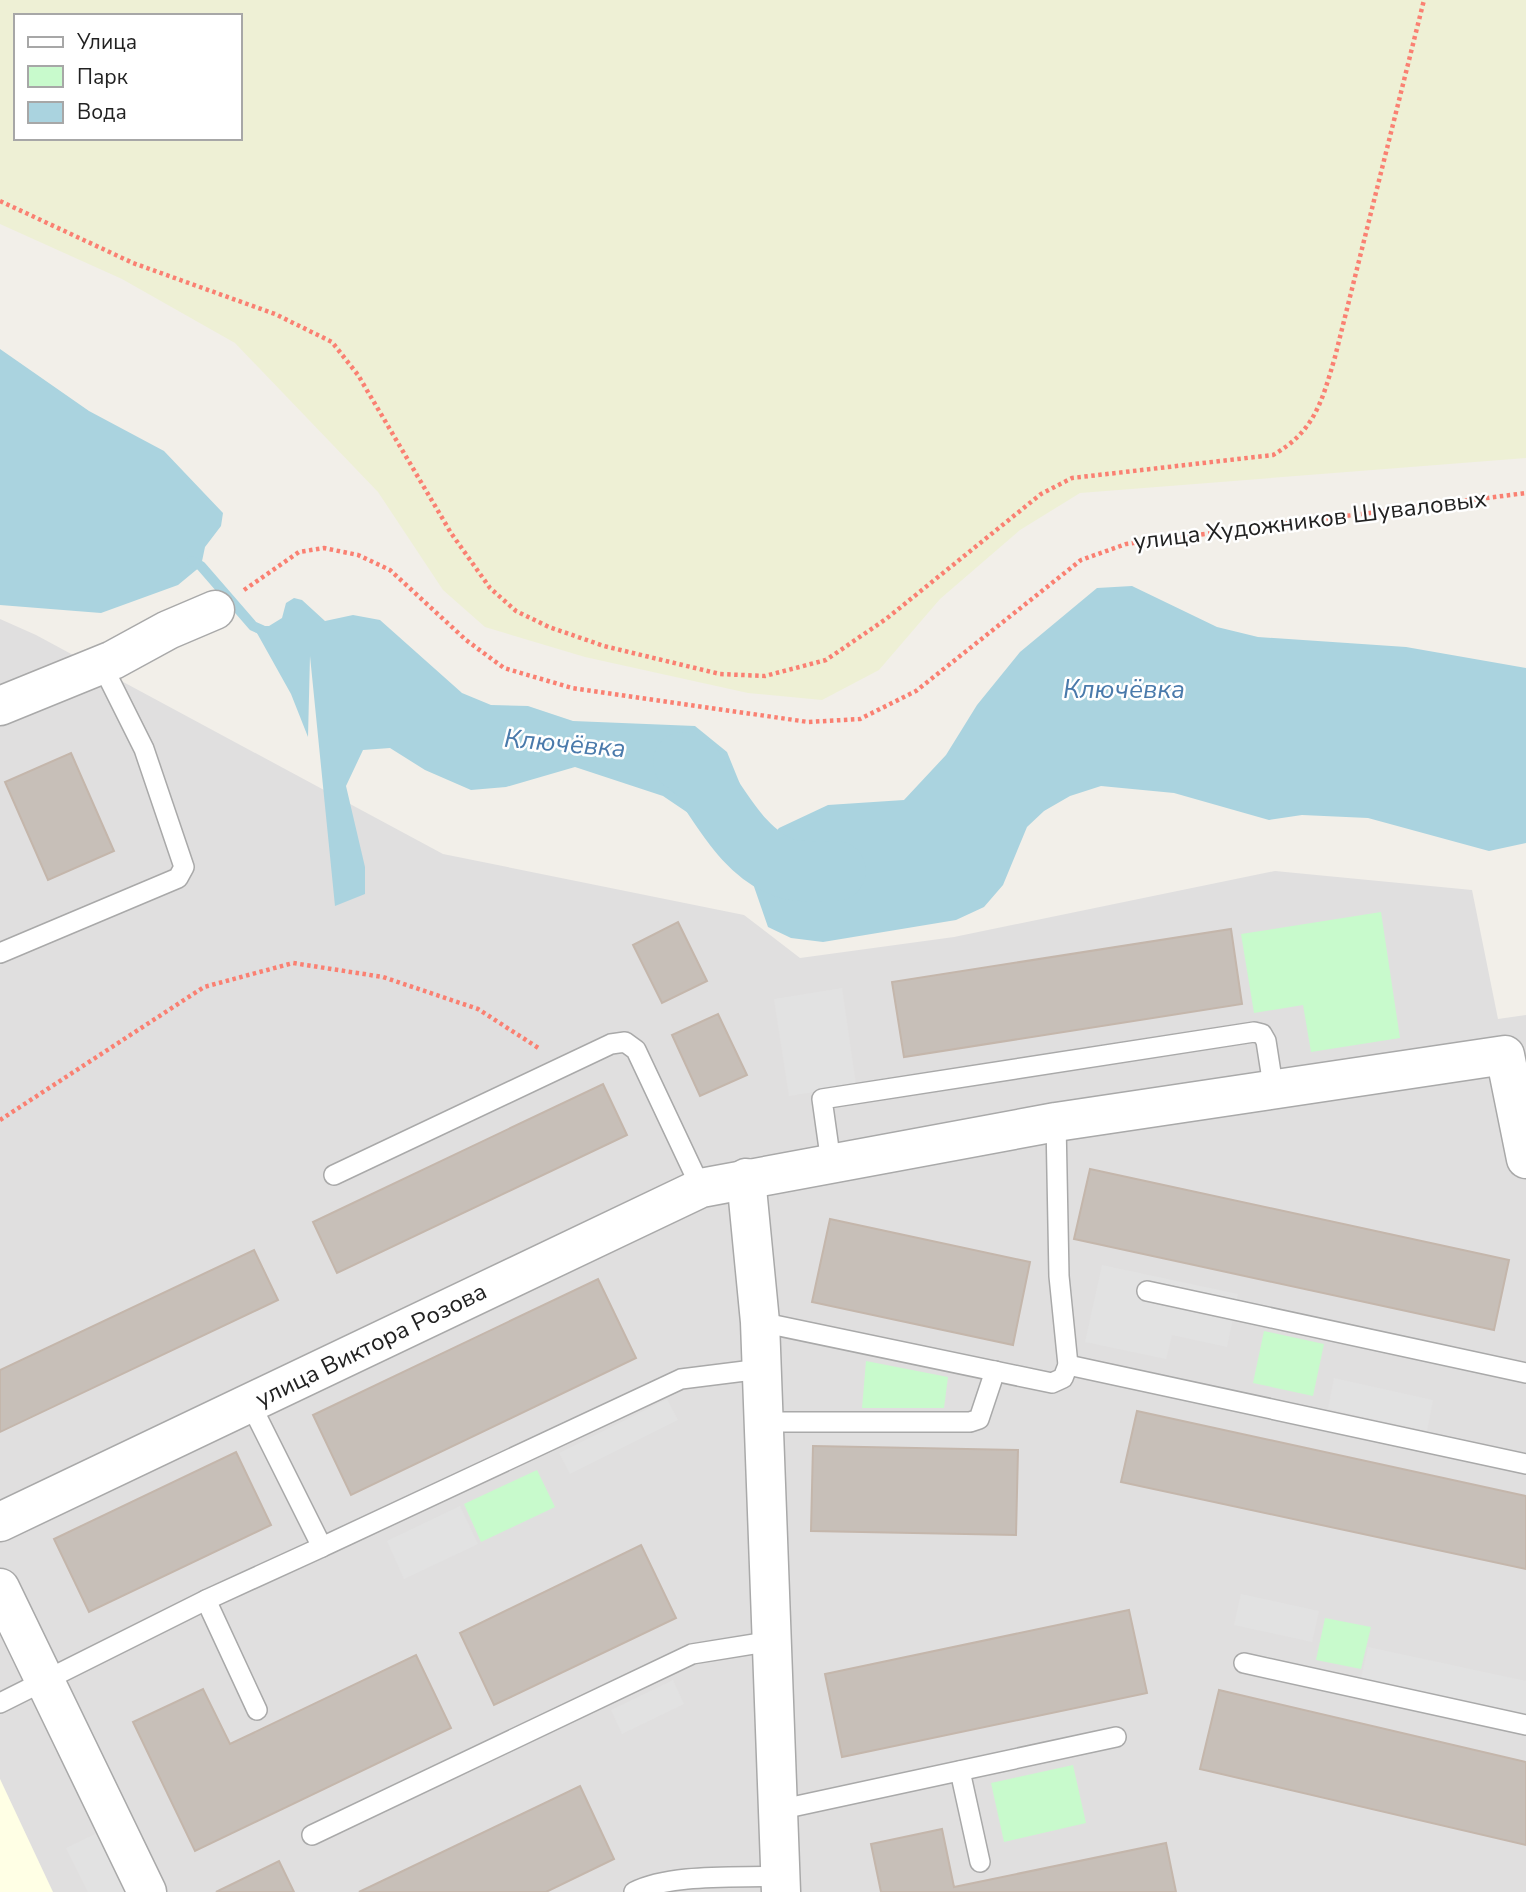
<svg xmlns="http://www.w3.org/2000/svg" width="1526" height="1892" viewBox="0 0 1526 1892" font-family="'Nunito Sans',sans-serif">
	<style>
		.residential { fill: #e0dfdf }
		.education { fill: #ffffe5 }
		.farmland { fill: #eef0d5; fill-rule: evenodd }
		.park { fill: #c8facc }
		.parking { fill: #e2e2e2 }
		.water { fill: #aad3df }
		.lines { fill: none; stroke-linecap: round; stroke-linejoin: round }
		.stream { stroke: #aad3df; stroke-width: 10 }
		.river { stroke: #aad3df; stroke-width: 60 }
		.building { fill: #c7bfb8; stroke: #c4b6ab; stroke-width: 2 }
		.lane-casing { stroke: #a9a9a9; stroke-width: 22 }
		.street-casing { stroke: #a9a9a9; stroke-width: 41 }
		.path { stroke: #fa8072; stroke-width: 4.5; stroke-dasharray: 3.5 3.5; stroke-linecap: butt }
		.lane { stroke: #fff; stroke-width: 19 }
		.street { stroke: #fff; stroke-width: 38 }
		.labels { text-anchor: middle; stroke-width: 5; stroke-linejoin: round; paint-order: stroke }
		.street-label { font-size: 24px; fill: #222; stroke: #fff }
		.water-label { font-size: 26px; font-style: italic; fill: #4a7aab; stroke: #fff }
	</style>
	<rect width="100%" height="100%" fill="#f2efe9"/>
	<path class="residential" d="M0,619L36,635L443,854L744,915L800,958L954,937L1275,871L1472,890L1498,1019L1526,1015V1892H0Z"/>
	<path class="education" d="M0,1779L53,1892H0Z"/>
	<path class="farmland" d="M0,0H1526V458L1080,493L1020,530L940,599L879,670L822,700L748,693L585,657L485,627L443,590L378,492L235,343L122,279L0,224ZM16,16H240V138H16Z"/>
	<g class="park">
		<path d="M1381,912L1400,1038L1311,1052L1303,1005L1254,1013L1241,934Z"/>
		<path d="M1264,1331L1324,1344L1313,1396L1253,1383Z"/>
		<path d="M866,1361L948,1377L944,1408H862Z"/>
		<path d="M537,1470L555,1507L481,1542L464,1504Z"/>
		<path d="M1325,1618L1371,1627L1361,1669L1316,1660Z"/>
		<path d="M1073,1765L1086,1823L1004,1842L991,1783Z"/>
	</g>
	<g class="parking">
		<path d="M842,988L856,1085L789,1096L774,999Z"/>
		<path d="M1102,1265L1238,1294L1227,1347L1172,1335L1166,1359L1085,1342Z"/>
		<path d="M1334,1378L1433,1400L1427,1431L1328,1409Z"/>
		<path d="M667,1399L678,1420L570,1474L559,1453Z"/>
		<path d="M460,1506L478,1544L404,1579L387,1541Z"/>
		<path d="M1241,1594L1319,1611L1312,1642L1234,1625Z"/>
		<path d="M1368,1647L1526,1681V1714L1361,1678Z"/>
		<path d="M673,1680L684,1704L622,1734L611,1710Z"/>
		<path d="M97,1833L125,1892H88L66,1848Z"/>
	</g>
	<g class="water">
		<path d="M0,349L89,411L164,451L223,513L221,526L205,547L201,566L178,585L101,613L0,605Z"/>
		<path d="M1132,586L1217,627L1258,637L1406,647L1526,668V843L1489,851L1368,818L1302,815L1269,820L1174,793L1101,786L1070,796L1044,811L1027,827L1003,885L984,907L956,920L823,942L791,938L768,927L750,875L758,853L779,828L828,805L904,800L946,755L977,705L1020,652L1097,588Z"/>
		<path d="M294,598L302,600L325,621L353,615L380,620L462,693L491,705L528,706L573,721L695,726L727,752L740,784L741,806L733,824L719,829L700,821L663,796L575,767L506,787L471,790L425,770L390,748L363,750L346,786L365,867V894L335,906L310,656L308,737L291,694L253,626H269L282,618L286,603Z"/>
	</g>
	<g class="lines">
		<path class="stream" d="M192,561L201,566L253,626L262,630"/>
		<path class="river" d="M683,762L693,767C718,802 746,861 793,870C806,872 822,871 836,871"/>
	</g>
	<g class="building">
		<path d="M71,753L114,851L48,880L5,782Z"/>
		<path d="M678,922L707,981L662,1003L633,945Z"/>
		<path d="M1231,929L1242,1004L904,1057L892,982Z"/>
		<path d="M718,1014L747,1075L700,1096L672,1035Z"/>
		<path d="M603,1084L627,1135L337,1273L313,1222Z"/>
		<path d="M1090,1169L1509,1260L1494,1330L1074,1239Z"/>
		<path d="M830,1219L1030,1262L1013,1345L812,1302Z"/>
		<path d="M254,1250L278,1300L0,1432V1370Z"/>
		<path d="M598,1279L636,1358L351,1495L313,1415Z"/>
		<path d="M1137,1411L1526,1496V1569L1121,1482Z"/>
		<path d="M813,1446L1018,1450L1016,1535L811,1531Z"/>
		<path d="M236,1452L271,1525L89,1612L54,1539Z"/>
		<path d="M641,1545L676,1618L494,1705L460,1633Z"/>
		<path d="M1129,1610L1147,1693L842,1757L825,1674Z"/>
		<path d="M416,1655L451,1728L195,1851L133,1722L203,1689L230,1744Z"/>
		<path d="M1219,1690L1526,1762V1845L1200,1769Z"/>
		<path d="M580,1786L614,1859L546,1892H359Z"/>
		<path d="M942,1829L954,1887L1166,1843L1176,1892H881L871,1844Z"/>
		<path d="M279,1861L294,1892H216Z"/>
	</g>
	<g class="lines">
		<defs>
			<g id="lane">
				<path d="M0,953L178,878L184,867L144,749L102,665"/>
				<path d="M831,1163L822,1099L1254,1032L1262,1034L1266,1041L1274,1092"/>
				<path d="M334,1175L611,1044L625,1042L636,1050L701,1188"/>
				<path d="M1147,1291L1526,1373"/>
				<path d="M760,1322L1052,1383L1063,1378L1068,1365L1059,1276L1056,1122"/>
				<path d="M1068,1365L1526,1464"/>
				<path d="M764,1422H970L979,1419L995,1371"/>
				<path d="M322,1547L681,1379L761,1369"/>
				<path d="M206,1600L257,1710"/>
				<path d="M1244,1663L1526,1725"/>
				<path d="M0,1703L206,1600L322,1547L250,1403"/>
				<path d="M960,1771L980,1862"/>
				<path d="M778,1810L1116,1737"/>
				<path d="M312,1835L692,1654L772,1641"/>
				<path d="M634,1892C671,1873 738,1878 780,1876"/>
			</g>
			<g id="street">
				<path d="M0,706L113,660L168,630L215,610"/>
				<path d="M746,1178L760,1322L781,1892"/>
				<path d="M0,1522L701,1188L1056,1122L1505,1055L1526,1159"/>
				<path d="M0,1588L147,1892"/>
			</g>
		</defs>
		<use href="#lane" class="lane-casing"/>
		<use href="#street" class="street-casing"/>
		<g class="path">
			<path d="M0,201L133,263L275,314L332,342L358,375L451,533L490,588L516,611L549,627L604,646L720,674L765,676L826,660L886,619L1041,494L1072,478L1273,455C1315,431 1322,401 1335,357L1424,0"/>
			<path d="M244,590L299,552L324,548L358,555L390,570L466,640L504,668L572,688L808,722L860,719L916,691L1081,560L1126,544L1526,493"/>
			<path d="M0,1120L204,987L293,963L383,977L478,1009L540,1049"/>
		</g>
		<use href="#lane" class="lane"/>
		<use href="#street" class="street"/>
	</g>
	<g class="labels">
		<g class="street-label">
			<text transform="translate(1310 520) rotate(-7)" y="8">улица Художников Шуваловых</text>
			<text transform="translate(371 1345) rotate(-26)" y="8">улица Виктора Розова</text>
		</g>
		<g class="water-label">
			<text x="1124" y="698">Ключёвка</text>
			<text transform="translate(565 743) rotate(5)" y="9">Ключёвка</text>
		</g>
	</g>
	<rect x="14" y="14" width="228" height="126" fill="#ffffff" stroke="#a7a7a7" stroke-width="2"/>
	<rect x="28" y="37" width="35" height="10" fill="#ffffff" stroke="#a7a7a7" stroke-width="2"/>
	<text x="77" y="49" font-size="21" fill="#222222">Улица</text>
	<rect x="28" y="66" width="35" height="21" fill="#c8facc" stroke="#a7a7a7" stroke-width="2"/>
	<text x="77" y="84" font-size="21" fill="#222222">Парк</text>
	<rect x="28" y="102" width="35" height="21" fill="#aad3df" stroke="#a7a7a7" stroke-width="2"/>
	<text x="77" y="119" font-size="21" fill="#222222">Вода</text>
</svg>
